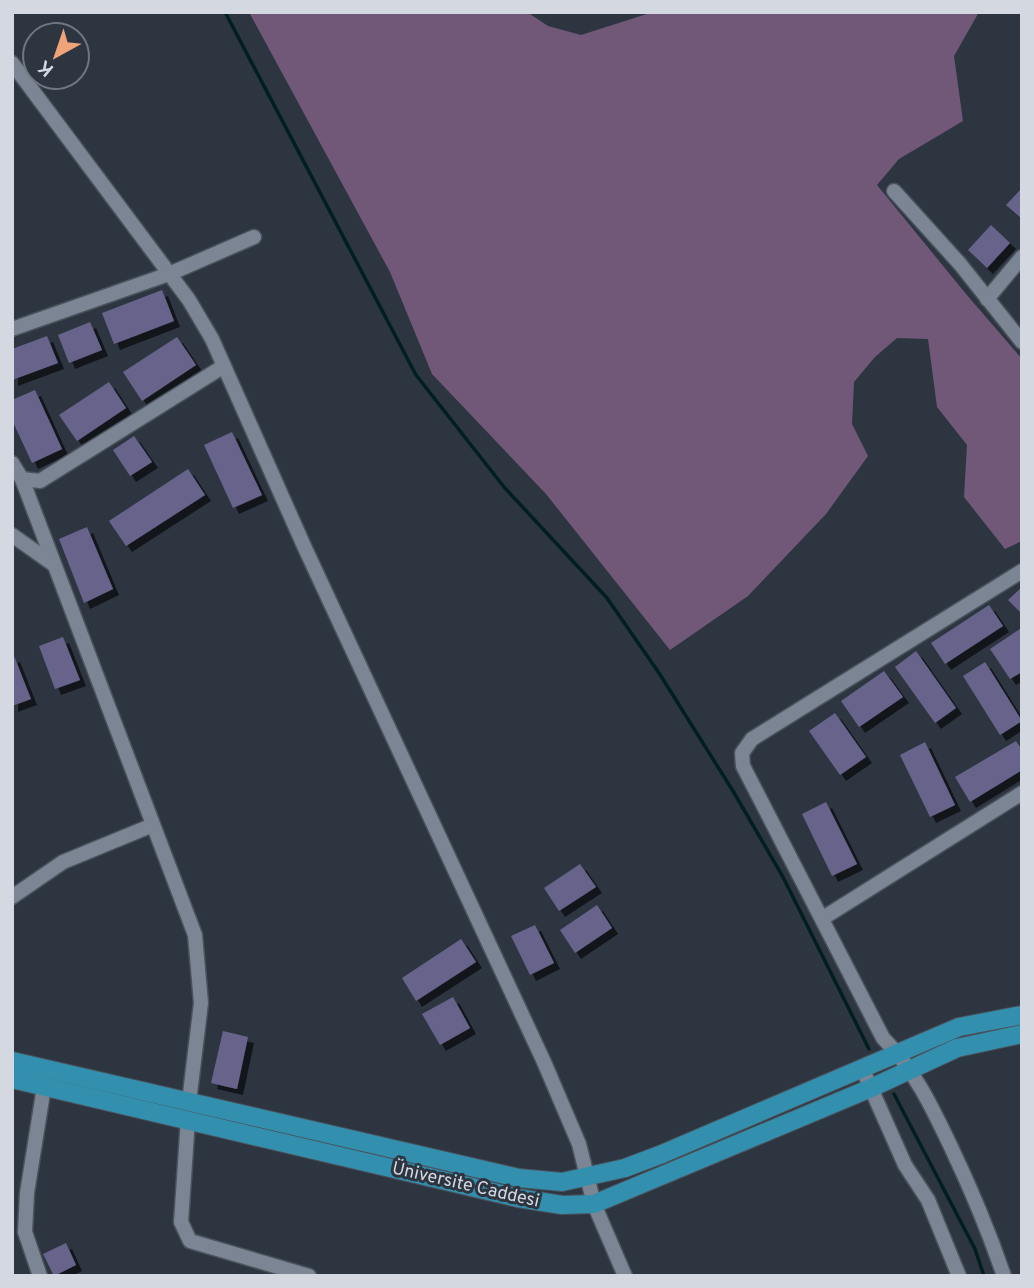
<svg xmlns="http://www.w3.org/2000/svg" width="1034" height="1288" viewBox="0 0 1034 1288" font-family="Overpass,sans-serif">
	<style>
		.forest { fill: #715879 }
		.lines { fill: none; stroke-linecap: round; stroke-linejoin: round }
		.stream { stroke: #011f1f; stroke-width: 3.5 }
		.building { fill: #67648b; filter: url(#shadow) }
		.minor-casing { stroke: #4a525c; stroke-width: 17 }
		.major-casing { stroke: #4a525c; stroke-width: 20 }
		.minor { stroke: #7b8593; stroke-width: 14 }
		.major { stroke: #338fae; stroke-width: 18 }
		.labels { text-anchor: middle; stroke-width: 6; stroke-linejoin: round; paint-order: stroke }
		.street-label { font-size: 18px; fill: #d4d9e1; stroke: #2d3541 }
	</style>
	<defs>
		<filter id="shadow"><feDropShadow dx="6" dy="6" stdDeviation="0" flood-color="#0009"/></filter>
	</defs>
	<rect width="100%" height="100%" fill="#2d3541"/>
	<path class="forest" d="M249,12H527L548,26L581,35L653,12H979L954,56L963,121L899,159L877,185L966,294L1022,359V541L1005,549L964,497L967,445L937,407L928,339L897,338L875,357L854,382L852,424L868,456L826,514L748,596L670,650L546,494L432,374L390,272Z"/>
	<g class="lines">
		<g class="stream">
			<path d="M225,12L416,375L504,487L607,598L659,673L733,791L783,877L869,1049"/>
			<path d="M894,1094L975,1249L984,1276"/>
		</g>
	</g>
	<g class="building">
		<path d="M1022,188V219L1006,205Z"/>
		<path d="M991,225L1010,243L987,268L968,250Z"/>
		<path d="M162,290L174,321L114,344L102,313Z"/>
		<path d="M90,322L102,350L69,363L58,335Z"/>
		<path d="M47,336L58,363L12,380V349Z"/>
		<path d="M177,337L196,365L142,401L123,372Z"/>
		<path d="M109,382L126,408L77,441L59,415Z"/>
		<path d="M35,390L62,449L32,463L12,420V400Z"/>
		<path d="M232,432L262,495L233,508L204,445Z"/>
		<path d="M134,436L152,462L130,476L113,450Z"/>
		<path d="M188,469L205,495L126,546L109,521Z"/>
		<path d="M87,527L113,589L84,603L59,539Z"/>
		<path d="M1022,587V614L1008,600Z"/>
		<path d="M989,605L1003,626L945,664L931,643Z"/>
		<path d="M1020,629L1022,672L1010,679L990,649Z"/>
		<path d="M63,637L80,680L55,689L39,646Z"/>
		<path d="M916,651L956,708L935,723L895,667Z"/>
		<path d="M12,656H14L31,699L12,706Z"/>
		<path d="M985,662L1022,721L1000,735L963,676Z"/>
		<path d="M884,671L903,697L859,727L841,701Z"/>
		<path d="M835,713L866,757L840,775L809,731Z"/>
		<path d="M1016,741L1022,750V770L970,802L955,777Z"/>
		<path d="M925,742L955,805L930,817L900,755Z"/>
		<path d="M826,802L857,864L832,876L802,814Z"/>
		<path d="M580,864L596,887L559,911L544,888Z"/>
		<path d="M597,905L612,928L575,953L560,930Z"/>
		<path d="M535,925L554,963L530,975L511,936Z"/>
		<path d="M461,939L476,962L416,1001L402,978Z"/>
		<path d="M453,997L470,1028L440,1045L422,1014Z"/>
		<path d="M223,1031L248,1037L237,1089L211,1083Z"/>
		<path d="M66,1243L76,1265L54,1276L43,1254Z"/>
	</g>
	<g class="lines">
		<defs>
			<g id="minor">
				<path d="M12,63L189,300L212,339L304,546L544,1062L579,1144L594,1204L625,1276"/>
				<path d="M894,191L960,264L1022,342"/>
				<path d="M987,299L1022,257"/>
				<path d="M12,329L169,274L254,237"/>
				<path d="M12,463L22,479L40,481L224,366"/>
				<path d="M22,479L195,935L201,1003L189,1102"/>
				<path d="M12,535L53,564"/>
				<path d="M12,897L63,862L153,825"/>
				<path d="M823,918L1022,793"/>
				<path d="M862,1068L905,1165L928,1200L959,1276"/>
				<path d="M188,1119L181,1222L190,1241L309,1276"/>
				<path d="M40,1276L25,1232L27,1193L44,1087"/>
				<path d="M1004,1276C989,1232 971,1189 951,1147C932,1107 914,1069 883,1038L743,766L742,753L752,739L1022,571"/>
			</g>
			<g id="major">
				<path d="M12,1061L519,1178L562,1182L625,1168L662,1154L959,1027L1022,1015"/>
				<path d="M12,1079L518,1198L562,1205L594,1204L871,1088L957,1048L1022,1034"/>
			</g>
		</defs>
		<use href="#minor" class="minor-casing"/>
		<use href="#major" class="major-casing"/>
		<use href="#minor" class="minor"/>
		<use href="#major" class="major"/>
	</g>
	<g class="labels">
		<g class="street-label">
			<text transform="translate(466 1184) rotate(13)" y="6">Üniversite Caddesi</text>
		</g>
	</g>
	<rect width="1034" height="1288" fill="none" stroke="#d4d9e1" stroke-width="28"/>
	<g transform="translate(56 56) rotate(220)"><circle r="33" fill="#2d3541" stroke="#707781" stroke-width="2"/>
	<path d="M0-5L12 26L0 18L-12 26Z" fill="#efa378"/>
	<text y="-10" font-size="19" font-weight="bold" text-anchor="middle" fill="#d4d9e1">K</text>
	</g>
</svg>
